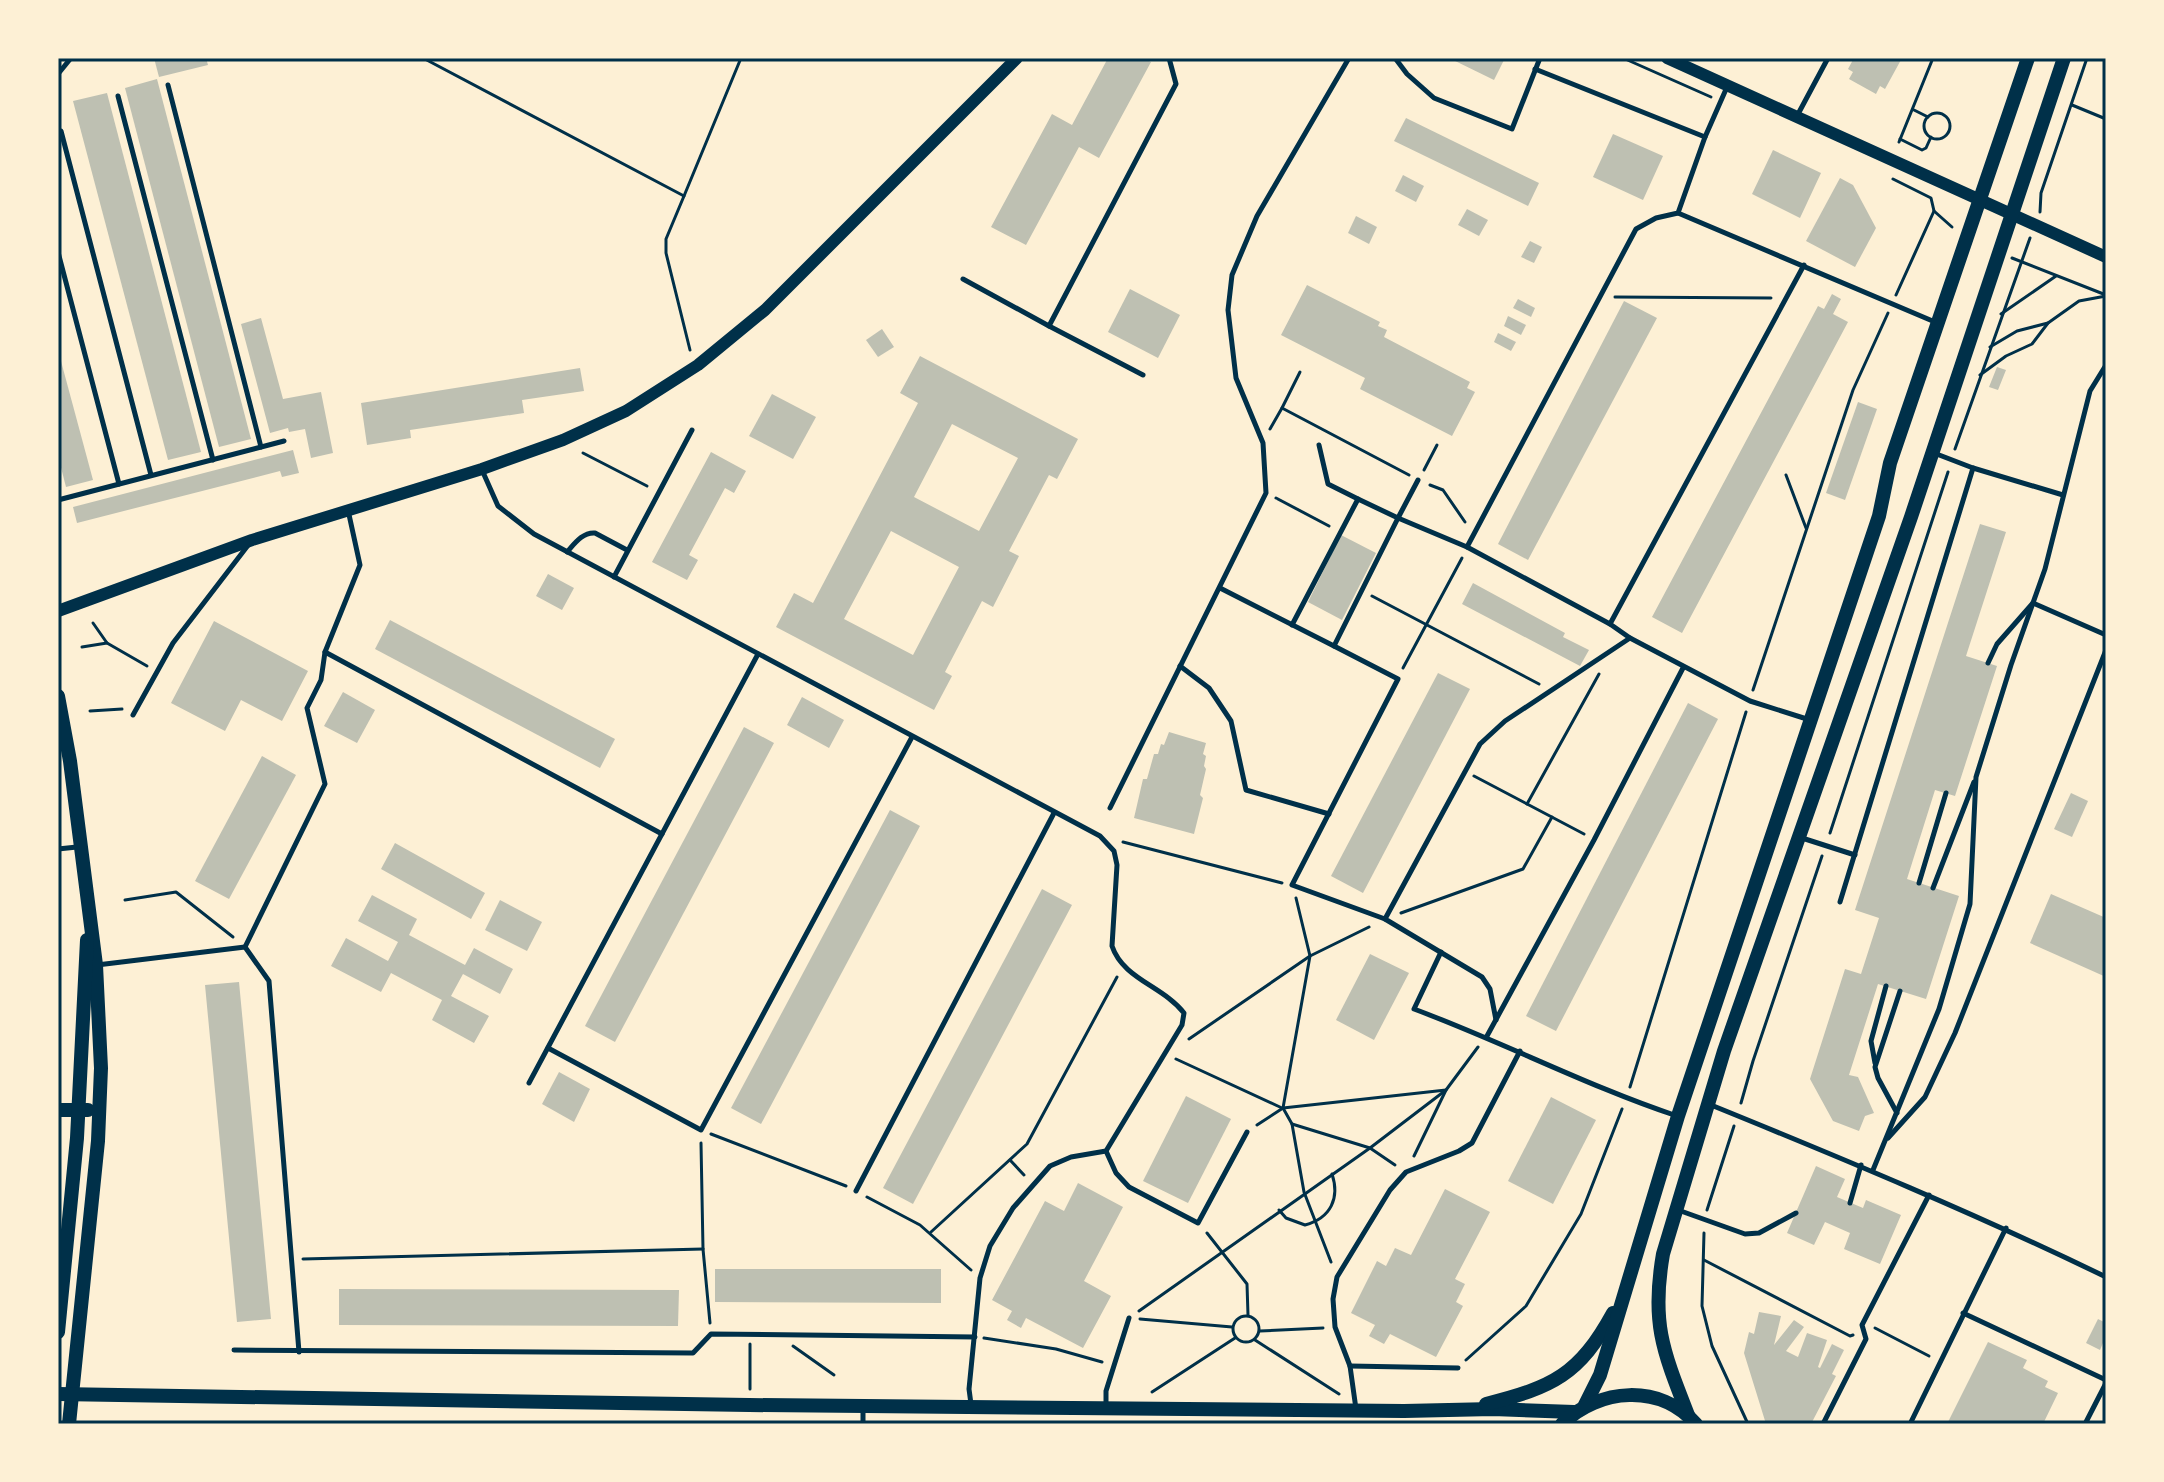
<svg xmlns="http://www.w3.org/2000/svg" width="2164" height="1482" viewBox="0 0 2164 1482" font-family="Inter,sans-serif">
	<style>
		.building { fill: #bec0b2; fill-rule: evenodd }
		.lines { fill: none; stroke-linecap: round; stroke-linejoin: round }
		.path { stroke: #003049; stroke-width: 3 }
		.service { stroke: #003049; stroke-width: 5 }
		.tertiary { stroke: #003049; stroke-width: 12 }
		.secondary { stroke: #003049; stroke-width: 14 }
		.neatline { fill: none; stroke: #003049; stroke-width: 3 }
	</style>
	<rect width="100%" height="100%" fill="#fdf0d5"/>
	<g class="building">
		<path d="M154,58H206L208,65L159,77Z"/>
		<path d="M1108,58H1143L1151,62L1099,158L1079,147L1026,245L991,227L1052,114L1072,125Z"/>
		<path d="M1449,58H1505L1494,80Z"/>
		<path d="M1854,58H1902L1885,89L1880,86L1876,94L1849,79L1853,72L1848,69Z"/>
		<path d="M157,79L251,439L219,447L125,88Z"/>
		<path d="M107,93L201,452L168,460L73,101Z"/>
		<path d="M1406,118L1539,183L1528,206L1394,141Z"/>
		<path d="M1613,134L1663,156L1643,200L1593,177Z"/>
		<path d="M1773,150L1821,173L1800,218L1752,194Z"/>
		<path d="M1403,175L1424,186L1416,202L1395,191Z"/>
		<path d="M1840,178L1853,185L1876,228L1855,267L1806,241Z"/>
		<path d="M1467,209L1488,220L1479,236L1458,225Z"/>
		<path d="M1356,216L1377,227L1369,244L1348,233Z"/>
		<path d="M1530,241L1542,247L1534,263L1521,257Z"/>
		<path d="M1307,285L1380,322L1378,326L1387,330L1384,337L1470,382L1467,388L1475,392L1452,436L1360,389L1365,378L1281,335Z"/>
		<path d="M1130,289L1180,315L1158,358L1108,332Z"/>
		<path d="M1832,294L1841,299L1833,314L1848,322L1682,633L1652,617L1818,306L1824,309Z"/>
		<path d="M1518,299L1535,308L1531,317L1513,308Z"/>
		<path d="M1624,301L1657,318L1528,560L1498,544Z"/>
		<path d="M1508,316L1526,325L1521,335L1504,326Z"/>
		<path d="M261,318L283,399L321,392L333,453L311,458L305,429L289,432L288,428L270,433L241,324Z"/>
		<path d="M882,329L894,347L878,357L866,340Z"/>
		<path d="M1498,333L1516,342L1511,351L1494,342Z"/>
		<path d="M58,350L93,480L66,487L58,456Z"/>
		<path d="M920,356L1078,439L1057,479L1049,475L1009,551L1019,556L993,607L982,601L945,672L952,676L934,710L776,627L794,593L813,603L918,403L900,393ZM952,424L1018,458L979,531L914,497ZM891,531L959,567L913,655L844,619Z"/>
		<path d="M1997,367L2006,370L1998,390L1989,387Z"/>
		<path d="M580,368L584,391L522,400L524,413L410,430L411,438L367,445L361,403Z"/>
		<path d="M772,394L816,417L793,459L749,436Z"/>
		<path d="M1858,402L1877,409L1845,500L1826,493Z"/>
		<path d="M293,450L299,473L282,477L280,471L77,523L73,507Z"/>
		<path d="M711,452L746,471L734,493L725,488L689,555L698,560L687,580L652,562Z"/>
		<path d="M1980,524L2006,532L1966,656L1997,666L1955,796L1935,790L1907,879L1959,896L1926,999L1878,984L1849,1075L1858,1077L1874,1113L1865,1116L1859,1131L1833,1121L1810,1079L1845,969L1861,974L1879,918L1855,910Z"/>
		<path d="M1341,535L1376,553L1342,620L1308,602Z"/>
		<path d="M548,574L574,588L562,610L536,596Z"/>
		<path d="M1473,583L1565,633L1563,637L1589,650L1580,666L1462,604Z"/>
		<path d="M390,620L615,739L600,768L375,649Z"/>
		<path d="M214,621L308,671L282,721L241,700L225,731L171,703Z"/>
		<path d="M1438,673L1470,689L1363,893L1331,876Z"/>
		<path d="M343,692L375,710L357,743L324,726Z"/>
		<path d="M802,697L844,720L829,748L787,725Z"/>
		<path d="M1688,703L1718,719L1556,1031L1526,1016Z"/>
		<path d="M744,727L774,743L615,1042L585,1026Z"/>
		<path d="M1169,732L1206,743L1203,754L1206,756L1204,766L1206,769L1200,795L1203,798L1194,834L1134,818L1143,779H1147L1154,754H1158L1161,744L1164,745Z"/>
		<path d="M262,756L296,775L229,899L195,881Z"/>
		<path d="M2071,793L2088,801L2072,837L2054,829Z"/>
		<path d="M890,810L920,826L761,1124L731,1108Z"/>
		<path d="M395,843L485,893L471,919L381,869Z"/>
		<path d="M1042,889L1072,905L913,1204L883,1188Z"/>
		<path d="M2051,894L2106,918V977L2030,943Z"/>
		<path d="M372,895L417,919L409,935L465,965L474,948L513,969L500,994L463,974L451,996L489,1016L474,1043L432,1020L442,1000L391,973L381,992L331,966L346,938L388,961L398,942L358,921Z"/>
		<path d="M500,900L542,922L527,951L485,930Z"/>
		<path d="M1370,954L1409,973L1374,1040L1336,1020Z"/>
		<path d="M239,982L271,1319L237,1322L205,985Z"/>
		<path d="M559,1072L590,1089L574,1122L542,1104Z"/>
		<path d="M1186,1096L1231,1119L1188,1203L1143,1181Z"/>
		<path d="M1551,1097L1596,1120L1553,1204L1508,1181Z"/>
		<path d="M1816,1166L1845,1179L1837,1197L1863,1208L1866,1200L1901,1215L1880,1264L1844,1249L1850,1233L1825,1222L1814,1245L1787,1233Z"/>
		<path d="M1078,1183L1123,1207L1084,1281L1111,1296L1083,1348L1026,1318L1021,1328L1007,1320L1012,1311L992,1300L1045,1201L1064,1211Z"/>
		<path d="M1445,1189L1490,1212L1455,1279L1465,1284L1456,1302L1463,1306L1436,1357L1390,1334L1384,1344L1369,1336L1375,1325L1351,1313L1377,1261L1386,1266L1395,1248L1411,1255Z"/>
		<path d="M715,1269H941V1303L715,1302Z"/>
		<path d="M339,1289L679,1290L678,1326L339,1325Z"/>
		<path d="M1759,1312L1781,1316L1774,1345L1794,1320L1804,1327L1786,1351L1798,1357L1807,1333L1827,1340L1818,1367L1820,1368L1832,1344L1844,1350L1832,1374L1836,1376L1811,1424H1766L1744,1353L1749,1332L1754,1334Z"/>
		<path d="M2098,1319L2106,1323V1336L2100,1350L2086,1343Z"/>
		<path d="M1988,1342L2027,1360L2023,1368L2048,1381L2045,1387L2058,1393L2043,1424H1947Z"/>
	</g>
	<g class="lines">
		<g class="path">
			<path d="M423,58L684,196L666,239V253L690,350"/>
			<path d="M1623,58L1711,97"/>
			<path d="M2072,105L2106,119"/>
			<path d="M1914,110L1928,117"/>
			<circle cx="1937" cy="126" r="13"/>
			<path d="M1900,139L1922,150L1926,148L1931,137"/>
			<path d="M1899,142L1933,58"/>
			<path d="M1893,179L1931,198L1934,211L1896,295"/>
			<path d="M684,196L741,58"/>
			<path d="M1934,211L1952,227"/>
			<path d="M2040,212L2041,193L2087,58"/>
			<path d="M2012,258L2106,295"/>
			<path d="M1615,297L1771,298"/>
			<path d="M2001,314L2056,276"/>
			<path d="M1990,347L2017,331L2048,323"/>
			<path d="M1980,375L2006,356L2032,344L2048,323L2079,301L2106,296"/>
			<path d="M1282,408L1300,372"/>
			<path d="M1270,429L1282,408L1409,475"/>
			<path d="M1955,449L2030,238"/>
			<path d="M583,453L647,486"/>
			<path d="M1424,470L1437,445"/>
			<path d="M1786,475L1806,528"/>
			<path d="M1430,485L1443,490L1465,522"/>
			<path d="M1276,498L1329,526"/>
			<path d="M1372,596L1539,684"/>
			<path d="M93,623L107,643L147,666"/>
			<path d="M82,647L107,643"/>
			<path d="M1403,668L1462,558"/>
			<path d="M1753,690L1853,390L1888,313"/>
			<path d="M90,711L122,709"/>
			<path d="M1474,776L1584,834"/>
			<path d="M1527,804L1599,674"/>
			<path d="M1830,833L1948,472"/>
			<path d="M1123,842L1282,883"/>
			<path d="M1296,898L1310,956L1283,1108L1292,1124L1304,1192L1331,1262"/>
			<path d="M125,900L176,892L233,937"/>
			<path d="M1401,913L1523,869L1552,817"/>
			<path d="M1189,1039L1310,956L1369,927"/>
			<path d="M1176,1059L1282,1108"/>
			<path d="M1630,1087L1746,712"/>
			<path d="M1741,1103L1753,1061L1822,856"/>
			<path d="M1292,1124L1370,1148L1395,1165"/>
			<path d="M1257,1125L1283,1108L1446,1090L1414,1156"/>
			<path d="M711,1134L846,1186"/>
			<path d="M701,1143L703,1249L710,1323"/>
			<path d="M1010,1160L1024,1175"/>
			<path d="M867,1197L920,1225L971,1270"/>
			<path d="M1279,1210L1286,1218L1305,1225C1331,1218 1340,1198 1332,1174"/>
			<path d="M1707,1210L1734,1126"/>
			<path d="M931,1232L1027,1144L1117,977"/>
			<path d="M1207,1233L1247,1284L1248,1315"/>
			<path d="M1704,1233L1702,1306L1712,1346L1748,1424"/>
			<path d="M303,1259L703,1249"/>
			<path d="M1704,1260L1850,1336L1853,1335"/>
			<path d="M1139,1311L1370,1148L1446,1090L1478,1047"/>
			<circle cx="1246" cy="1329" r="13"/>
			<path d="M1140,1319L1232,1327"/>
			<path d="M1875,1328L1929,1356"/>
			<path d="M1260,1331L1323,1328"/>
			<path d="M984,1338L1056,1349L1102,1362"/>
			<path d="M1255,1340L1339,1394"/>
			<path d="M793,1346L834,1375"/>
			<path d="M1466,1360L1526,1306L1581,1214L1622,1109"/>
			<path d="M750,1389V1344"/>
			<path d="M1152,1392L1235,1338"/>
		</g>
		<g class="service">
			<path d="M1395,58L1407,74L1434,98L1512,129L1540,58"/>
			<path d="M1535,69L1705,137"/>
			<path d="M58,74L71,58"/>
			<path d="M168,85L261,447"/>
			<path d="M118,96L213,460"/>
			<path d="M1797,116L1828,58"/>
			<path d="M58,132L61,131L151,475"/>
			<path d="M1678,213L1935,322"/>
			<path d="M58,252L119,484"/>
			<path d="M963,279L1049,326"/>
			<path d="M1143,375L1049,326L1176,84L1169,58"/>
			<path d="M1319,445L1328,484L1358,499"/>
			<path d="M1934,453L1973,468L2063,495"/>
			<path d="M482,470L498,506L534,534L1100,836L1114,851L1117,865L1112,946C1123,979 1163,986 1184,1013L1182,1025L1106,1151L1071,1157L1050,1166L1013,1208L990,1246L980,1278L969,1389L971,1404"/>
			<path d="M58,500L284,441"/>
			<path d="M567,552C575,543 583,532 595,533L627,550"/>
			<path d="M614,577L692,430"/>
			<path d="M1220,588L1334,646L1398,518L1467,547"/>
			<path d="M1610,624L1467,547L1636,229L1656,218L1678,213L1705,137L1727,87"/>
			<path d="M1292,625L1358,499L1398,518L1418,480"/>
			<path d="M1630,638L1750,701L1810,720"/>
			<path d="M1334,646L1398,679L1292,885L1385,919"/>
			<path d="M325,652L662,834"/>
			<path d="M1988,663L1997,644L2033,603L2106,635"/>
			<path d="M1180,666L1209,688L1231,721L1246,790L1329,814"/>
			<path d="M133,715L173,643L249,544"/>
			<path d="M1110,808L1266,493L1263,443L1236,378L1228,310L1232,275L1257,216L1349,58"/>
			<path d="M1802,838L1855,855"/>
			<path d="M58,849L77,847"/>
			<path d="M1919,883L1946,793"/>
			<path d="M1933,888L1974,782"/>
			<path d="M1840,902L1973,468"/>
			<path d="M1441,952L1414,1009C1503,1042 1587,1086 1677,1116"/>
			<path d="M97,965L245,947"/>
			<path d="M1496,1020L1490,989L1482,977L1385,919L1480,744L1505,721L1630,638L1610,624L1804,265"/>
			<path d="M1487,1036L1594,840L1683,668"/>
			<path d="M548,1048L701,1130L912,737"/>
			<path d="M1875,1063L1871,1041L1886,986"/>
			<path d="M529,1083L758,654"/>
			<path d="M1711,1105C1844,1159 1976,1214 2106,1277"/>
			<path d="M1897,1113L1878,1078L1875,1067L1900,991"/>
			<path d="M1888,1138L1925,1097L1955,1033L2106,650"/>
			<path d="M1106,1151L1116,1173L1129,1187L1198,1223L1247,1132"/>
			<path d="M1873,1170L1939,1009L1970,904L1976,777L2011,665L2045,569L2090,391L2106,365"/>
			<path d="M856,1191L1054,813"/>
			<path d="M1850,1203L1861,1165"/>
			<path d="M1678,1210L1745,1234L1759,1233L1796,1213"/>
			<path d="M1963,1313L2106,1380"/>
			<path d="M234,1350L693,1353L711,1334L975,1337"/>
			<path d="M299,1352L269,981L245,947L325,784L307,708L321,680L325,652L360,565L348,510"/>
			<path d="M1350,1366L1458,1368"/>
			<path d="M1106,1405V1391L1129,1318"/>
			<path d="M1356,1409L1350,1366L1335,1327L1333,1299L1337,1277L1390,1190L1406,1172L1459,1151L1472,1143L1520,1051"/>
			<path d="M863,1424V1406"/>
			<path d="M1823,1424L1866,1339L1862,1325L1929,1195"/>
			<path d="M1910,1424L2006,1228"/>
			<path d="M2085,1424L2106,1383"/>
		</g>
		<g class="tertiary">
			<path d="M1667,58L2106,257"/>
			<path d="M58,611L252,540L482,469L563,440L626,411L698,365L765,310L1017,58"/>
		</g>
		<g class="secondary">
			<path d="M58,696L70,761L96,965L101,1068L98,1141L69,1424"/>
			<path d="M58,1110H88"/>
			<path d="M58,1332L77,1138L87,940"/>
			<path d="M58,1394L749,1405L1404,1411L1493,1409L1574,1412"/>
			<path d="M1486,1404C1553,1387 1579,1375 1613,1313"/>
			<path d="M1585,1405L1600,1375L1678,1116L1879,516L1890,463L2028,58"/>
			<path d="M1688,1415C1663,1351 1651,1323 1663,1254L1724,1051L1911,517L2064,58"/>
			<path d="M1562,1424C1599,1388 1660,1383 1696,1424"/>
		</g>
	</g>
	<rect width="2164" height="1482" fill="none" stroke="#fdf0d5" stroke-width="120"/>
	<rect x="60" y="60" width="2044" height="1362" class="neatline"/>
</svg>
